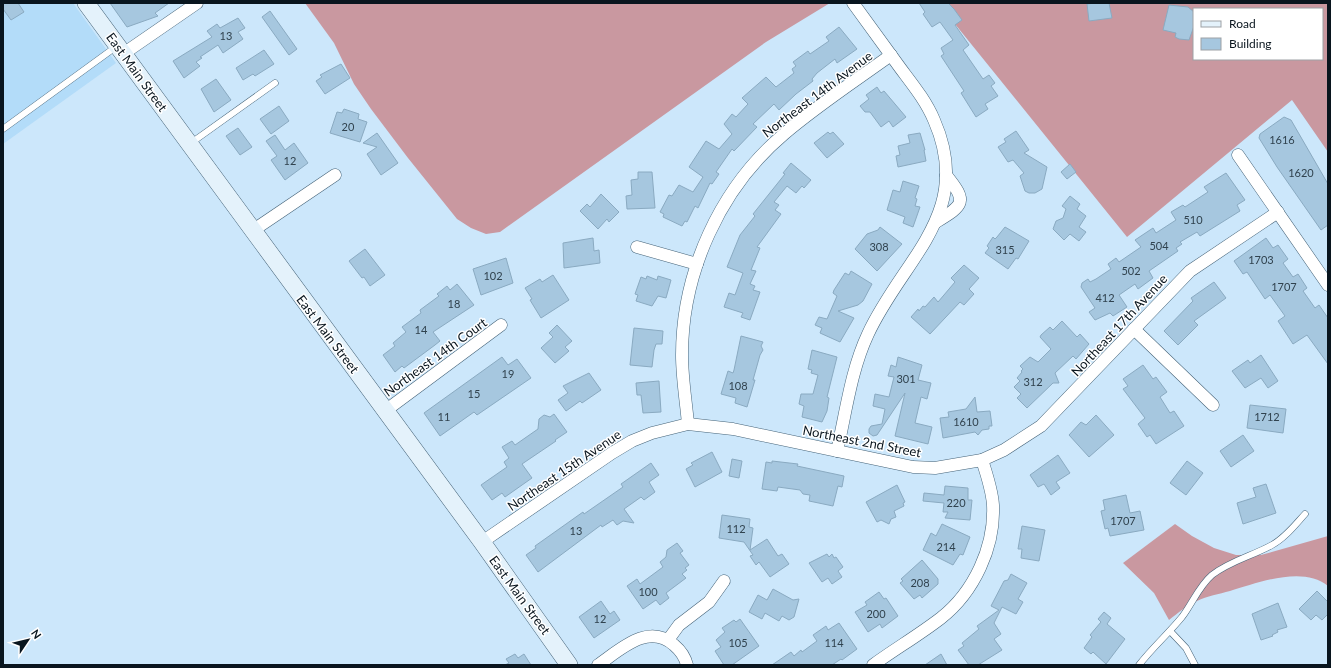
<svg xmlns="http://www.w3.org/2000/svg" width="1331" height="668" viewBox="0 0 1331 668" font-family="Lato,sans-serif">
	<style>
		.built { fill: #b3dcf9 }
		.forest { fill: #c998a0; fill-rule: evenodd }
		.building { fill: #a6c7df; stroke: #8aaac1 }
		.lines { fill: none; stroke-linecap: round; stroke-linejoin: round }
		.lane-casing { stroke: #456378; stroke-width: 7 }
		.street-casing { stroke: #456378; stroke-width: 13 }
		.secondary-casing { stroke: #456378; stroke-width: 18 }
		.lane { stroke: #fff; stroke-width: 6 }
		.street { stroke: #fff; stroke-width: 12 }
		.secondary { stroke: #e4f2fb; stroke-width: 17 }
		.labels { text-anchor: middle; stroke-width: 3; stroke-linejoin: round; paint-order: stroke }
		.number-label { font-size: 11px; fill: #30424e }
		.street-label { font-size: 13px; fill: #09151e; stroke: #fff }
	</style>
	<rect width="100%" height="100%" fill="#cce7fb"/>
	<path class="built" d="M3,3H73L116,63L3,144Z"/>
	<g class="forest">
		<path d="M305,3H830L766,42L500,232L486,234L471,228L457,219L408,158L371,109L354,84L334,43Z"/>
		<path d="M938,3H1328V152L1292,100L1127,237ZM1194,9H1322V59H1194Z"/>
		<path d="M1175,524L1192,536L1214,548L1236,555H1261L1328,536V586C1303,565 1257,583 1230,591C1219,594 1207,596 1197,601C1187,605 1178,613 1169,620L1154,593L1123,563Z"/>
	</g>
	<g class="building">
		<path d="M3,3H18L24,12L11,20L3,9Z"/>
		<path d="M110,3H169L155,13L158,16L127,27Z"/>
		<path d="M919,3H948L954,9L962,20L955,25L969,45L963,50L983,79L989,75L995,83L991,86L998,96L985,104L988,109L976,117L961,93L964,91L941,56L944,54L941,48L953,40L940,22L932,27L923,14L925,12Z"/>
		<path d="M1095,3H1109L1112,18L1089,21L1087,4Z"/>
		<path d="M1169,5L1188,7L1194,12V26L1189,40L1179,39L1175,37L1176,33L1163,30Z"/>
		<path d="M270,11L297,49L289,55L262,17Z"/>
		<path d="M238,18L245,28L238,32L243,39L223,53L218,45L200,57L202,58L196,62L200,66L184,78L173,61L212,37L207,31L217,24L220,28Z"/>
		<path d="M839,27L857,49L837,63L835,59L817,73L812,79L813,81L796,94L779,110L774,104L753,124L757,127L734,151L732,149L716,172L719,174L712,184L710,183L698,208L695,206L687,222L685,221L682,226L663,217L664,214L660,212L669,195L672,196L679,185L693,192L703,177L689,167L706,141L719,149L732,134L724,124L732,114L736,117L748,104L742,98L766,77L776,87L794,73L792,69L796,66L793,62L808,51L810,54L829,41L826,37Z"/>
		<path d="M264,50L274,64L255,76L253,74L243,80L236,68Z"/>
		<path d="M341,64L350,78L325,94L316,81L322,77L320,75Z"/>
		<path d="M216,79L231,100L214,112L201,89Z"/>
		<path d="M877,87L881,93L884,91L906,117L893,127L889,121L881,127L870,112H865L860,106L869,99L866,95Z"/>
		<path d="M279,106L289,121L271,134L260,119Z"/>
		<path d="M344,109L359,114L358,119L367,122L360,142L330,133L337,112L342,113Z"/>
		<path d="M1284,117L1291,120L1328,184V225L1321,230L1277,167L1259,138L1260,134Z"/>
		<path d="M238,128L252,147L240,155L226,136Z"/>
		<path d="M1016,131L1029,150L1024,153L1047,167L1042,189L1035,193H1029L1025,191L1020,176L1024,173L1013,160L1008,162L998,147L1006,142L1004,139Z"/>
		<path d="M828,132L830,134L833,132L844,144L827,158L814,143Z"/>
		<path d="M377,133L398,163L381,175L367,154L377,147L363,143Z"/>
		<path d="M920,133L925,150H924L926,161L898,167L896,156L900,155L898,146L910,143L908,135Z"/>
		<path d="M275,135L285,150L294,143L308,163L285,180L271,160L277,156L266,141Z"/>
		<path d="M791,163L811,180L804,188L802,186L796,193L787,186L774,202L779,205L775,210L781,214L757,247L760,248L751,270L756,271L750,284L755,286L753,290L760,292L750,320L741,317L743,313L724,307L729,293L735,295L743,273L727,267L740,235L755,216L753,214L785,174L783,173Z"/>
		<path d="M1070,164L1076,172L1067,179L1061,172Z"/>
		<path d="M638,172H652L655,208L627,209L626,196L632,195L631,180L638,179Z"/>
		<path d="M1226,173L1245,200L1237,205L1240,211L1200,236L1197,232L1180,242L1182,244L1176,248L1178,251L1149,271L1153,278L1138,289L1135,284L1119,295L1127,307L1113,316L1110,313L1095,320L1089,312L1095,308L1081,287L1082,283L1088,279L1090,282L1096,279L1111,269L1108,264L1116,258L1119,262L1141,247L1135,240L1153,228L1156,233L1176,220L1171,212L1183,205L1185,207L1208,192L1204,187Z"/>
		<path d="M903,181L919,186L915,198L917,199L915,206L920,207L913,227L903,223L905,217L887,210L893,190L900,192Z"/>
		<path d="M601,194L619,212L609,222L607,219L598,229L580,211L587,204L590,207Z"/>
		<path d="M1070,196L1080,204L1077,209L1086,216L1079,227L1086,232L1079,241L1070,234L1064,240L1053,229L1056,221L1063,218L1066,209L1062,206Z"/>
		<path d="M880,227L902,244L877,271L855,249L867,234L878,230Z"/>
		<path d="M1005,227L1029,241L1018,259L1016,258L1008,269L985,253L989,248L987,246L993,237L995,239L997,237Z"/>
		<path d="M593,238L594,251L599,250L600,263L564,268L563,243Z"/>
		<path d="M1266,238L1273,248L1278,245L1288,259L1283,263L1293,277L1298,274L1307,288L1303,291L1315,308L1319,305L1328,318V364L1307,335L1293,344L1278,321L1285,316L1270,295L1265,299L1247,272L1243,274L1234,261Z"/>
		<path d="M365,249L385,275L370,286L364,277L362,278L349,261Z"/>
		<path d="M506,258L513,283L481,295L473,269Z"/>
		<path d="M964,265L979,278L969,289L974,294L964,305L960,302L930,334L911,317L918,309L919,311L923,306L925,307L934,297L938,302L955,282L951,278Z"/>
		<path d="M851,271L872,284L863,301L858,305L838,311L854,318L840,342L820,333L822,328L815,325L819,317L827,319L837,296L833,293L834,290L845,273L849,275Z"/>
		<path d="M553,275L569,300L541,318L530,300L532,299L525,288L540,279L542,282Z"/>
		<path d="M647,276L657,280L658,276L671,280L666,298L658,296L652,306L636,301L638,295L635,294L641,277L646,279Z"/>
		<path d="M1214,282L1226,298L1194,321L1198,325L1178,345L1164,331L1193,301L1191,298Z"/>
		<path d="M457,284L474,305L433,332L440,341L435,345L404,368L402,366L395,372L383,355L395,346L393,343L406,332L402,327L421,313L420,310L439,296L437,294L447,286L450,290Z"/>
		<path d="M1062,321L1077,337L1080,334L1089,344L1076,359L1073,356L1055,373L1059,383H1053L1027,408L1017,398L1021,394L1014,387L1020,381L1017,378L1022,372L1021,371L1023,369L1020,366L1030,357L1038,362L1051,349L1040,337L1041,335L1050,327L1053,330Z"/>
		<path d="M557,325L572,341L565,347L569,351L555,363L541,348L553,337L549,333Z"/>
		<path d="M634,328L663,331L662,344H656L654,350L652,367L630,365Z"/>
		<path d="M741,336L763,342L761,346L763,350L760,355L753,380H755L747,407L735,403L736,398L721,394L728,371L733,373L734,370Z"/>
		<path d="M812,350L837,357L827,397L829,398L827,411L822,422L802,417L804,406L799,404L801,394H813L818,375L811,373L812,370L808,369Z"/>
		<path d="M1261,355L1278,381L1268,388L1261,378L1245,388L1232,371L1248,360L1250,363Z"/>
		<path d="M502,357L508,365L517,359L531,378L477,415L474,412L440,436L424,413Z"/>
		<path d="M898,357L922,365L918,380L931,383L927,399L921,397L915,423L932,427L928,444L895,436L905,393L877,435L873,436L869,433V429L871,426L882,424L885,409L873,406L875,394L889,397L894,377L888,376L891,365L896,367Z"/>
		<path d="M1143,365L1153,379L1156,377L1167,392L1160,397L1170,413L1174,411L1184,426L1156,444L1150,435L1147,437L1138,424L1145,418L1123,389L1128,386L1123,379Z"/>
		<path d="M589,373L601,390L582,403L580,401L566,411L558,400L568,393L563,386Z"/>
		<path d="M659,381L661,412L643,413L641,395H637L636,383Z"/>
		<path d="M975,397L977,412L990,411L992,426H989V429L982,430L978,435L975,432L943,438L940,418L949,417L948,412L966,409Z"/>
		<path d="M1250,405L1286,409L1283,433L1247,428Z"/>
		<path d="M554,414L567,432L555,440L556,441L522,464L532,478L505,497L502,493L492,500L481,485L507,467L504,462L509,458L502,447L512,441L515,445L538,429L539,419L544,415L550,417Z"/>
		<path d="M1096,415L1114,435L1089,457L1069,435L1081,422L1086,425Z"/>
		<path d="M1243,435L1254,451L1231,467L1220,451Z"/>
		<path d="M712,452L722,472L695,487L686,469L693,465L691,463Z"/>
		<path d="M1058,455L1070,473L1056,482L1060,488L1051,495L1044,484L1038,487L1030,475Z"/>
		<path d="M732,459L742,461L739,478L729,476Z"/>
		<path d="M772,461L798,464L797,466L844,476L842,487L838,486L833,506L809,501L810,495L803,494L800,490L778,487L777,491L762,489L766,462L772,463Z"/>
		<path d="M1187,461L1203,473L1186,495L1170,483Z"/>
		<path d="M651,463L659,475L649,482L655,492L644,500L641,497L624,509L634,523L623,521L617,525L613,520L602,527L601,525L538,572L526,555L536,548L535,546L583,512L584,514L623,487L621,484Z"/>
		<path d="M1266,484L1276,513L1243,524L1237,503L1256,497L1253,488Z"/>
		<path d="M897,485L905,502L903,503L904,506L894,511L896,517L891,519L889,524L881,520L877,522L866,502Z"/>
		<path d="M945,486L968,488V500H972L970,520L945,518L948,512H943L944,503L923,501L924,493L944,495Z"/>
		<path d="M1126,495L1130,513L1140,511L1144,530L1110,536L1108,528L1105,529L1101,511L1105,510L1103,500Z"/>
		<path d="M722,515L750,519L749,527L753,528L750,550L767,539L778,556L782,554L789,564L770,577L759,562L756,565L750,556L753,555L744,542L719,538Z"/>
		<path d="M942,524L970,537L963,555L960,554L953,565L923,550L931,533L936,536Z"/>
		<path d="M1022,526L1045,530L1039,561L1021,558L1022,549H1018Z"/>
		<path d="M677,543L683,551L680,553L689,565L685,568L687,570L682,574L686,578L666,593L669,598L660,605L656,600L643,609L627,586L637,579L640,584L663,567L660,562L666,557L667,550Z"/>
		<path d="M827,554L829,557L832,554L834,558L836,557L843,567L838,571L842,577L832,584L828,578L822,582L809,563Z"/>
		<path d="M922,560L938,579V584L922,598L920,595L914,599L900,583L903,581L901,579Z"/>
		<path d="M1011,574L1027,583L1018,599L1023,602L1016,614L1002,607L994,623L1001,634L994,639L1002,650L978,665H969L958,650L964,646L962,643L979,629L977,626L999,610L991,606L1004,581L1008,580Z"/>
		<path d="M773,589L793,600L799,599L794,617L789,620L782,616L779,621L765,613L762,619L749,612L758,595L767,600Z"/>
		<path d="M1317,591L1328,602V614L1322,620L1316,615L1311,620L1299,609Z"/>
		<path d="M879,592L884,599L886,598L898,616L882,628L880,624L868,632L855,612L867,605L865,602Z"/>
		<path d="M601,601L610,614L614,611L620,620L594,638L579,617Z"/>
		<path d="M1278,603L1287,627L1277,630L1278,632L1272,635L1273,636L1261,640L1252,614Z"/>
		<path d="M1104,612L1111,618L1107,624L1125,639L1106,664L1093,652L1091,654L1084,648L1092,637L1090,635L1101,622L1098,619Z"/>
		<path d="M740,619L759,646L732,665H724L715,651L721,647L716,640L725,632L722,628L734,620L736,622Z"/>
		<path d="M839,623L857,649L842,660L841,659L832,665H772L791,652L794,656L801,650L802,652L817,641L813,635L826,626L828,630Z"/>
		<path d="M515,654L518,658L524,654L531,665H505L509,663L506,659Z"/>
		<path d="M941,654L947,665H925Z"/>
	</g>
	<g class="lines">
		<defs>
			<g id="lane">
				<path d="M3,129L117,46"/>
				<path d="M191,143L275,83"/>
				<path d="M1170,631L1186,648L1195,665"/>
				<path d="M1139,665C1152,648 1168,634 1182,617C1192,604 1199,586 1212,575C1230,561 1252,556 1272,545C1285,538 1295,525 1305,514"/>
			</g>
			<g id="street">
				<path d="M123,54L197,3"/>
				<path d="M1238,155L1328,285"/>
				<path d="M936,222C964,205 968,202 946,175"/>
				<path d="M252,231L335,175"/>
				<path d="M637,247L697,264"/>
				<path d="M1134,329L1213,405"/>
				<path d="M385,411L501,325"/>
				<path d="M688,424C686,401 682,378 682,355C682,272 720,188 784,134C818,105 855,81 891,55"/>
				<path d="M837,451C846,412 851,370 868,334C903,258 975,213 934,120C926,101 913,85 901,69C885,47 869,25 853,3"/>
				<path d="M482,542L612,453L632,441L652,433L688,424L733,429L913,467L935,468L982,460L1004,450L1041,426L1190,271L1278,212"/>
				<path d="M668,640L679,625L709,602L724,581"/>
				<path d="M598,665C620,650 648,622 674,645C680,650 685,657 687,665"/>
				<path d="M873,665C895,649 919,635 941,618C974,592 995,547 993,505C992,490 987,475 982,460"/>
			</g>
			<path id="secondary" d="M86,3L482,542L569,665"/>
		</defs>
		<use href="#lane" class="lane-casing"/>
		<use href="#street" class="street-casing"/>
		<use href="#secondary" class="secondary-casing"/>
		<use href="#lane" class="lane"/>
		<use href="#street" class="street"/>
		<use href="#secondary" class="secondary"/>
	</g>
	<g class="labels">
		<g class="number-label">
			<text x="226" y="40">13</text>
			<text x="348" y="131">20</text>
			<text x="1282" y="144">1616</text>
			<text x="290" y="165">12</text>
			<text x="1301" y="177">1620</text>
			<text x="1193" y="224">510</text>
			<text x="1159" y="250">504</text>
			<text x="879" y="251">308</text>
			<text x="1005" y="254">315</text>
			<text x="1261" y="264">1703</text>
			<text x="1131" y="275">502</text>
			<text x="493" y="280">102</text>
			<text x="1284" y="291">1707</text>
			<text x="1105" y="302">412</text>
			<text x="454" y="308">18</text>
			<text x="421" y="334">14</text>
			<text x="508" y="378">19</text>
			<text x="906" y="383">301</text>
			<text x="1033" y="386">312</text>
			<text x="738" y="390">108</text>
			<text x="474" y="398">15</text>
			<text x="444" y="421">11</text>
			<text x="1267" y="421">1712</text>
			<text x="966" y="426">1610</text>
			<text x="956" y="507">220</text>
			<text x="1123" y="525">1707</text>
			<text x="736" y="533">112</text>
			<text x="576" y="535">13</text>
			<text x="946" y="551">214</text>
			<text x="920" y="587">208</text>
			<text x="648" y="596">100</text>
			<text x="876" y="618">200</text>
			<text x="600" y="623">12</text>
			<text x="738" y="647">105</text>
			<text x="834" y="647">114</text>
		</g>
		<g class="street-label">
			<text transform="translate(137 72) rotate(54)" y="5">East Main Street</text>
			<text transform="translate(817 94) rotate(-37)" y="5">Northeast 14th Avenue</text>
			<text transform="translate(1119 325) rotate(-47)" y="5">Northeast 17th Avenue</text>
			<text transform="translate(328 334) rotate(53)" y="5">East Main Street</text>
			<text transform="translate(435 357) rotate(-36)" y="5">Northeast 14th Court</text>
			<text transform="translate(862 441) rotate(11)" y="5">Northeast 2nd Street</text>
			<text transform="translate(564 470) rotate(-34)" y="5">Northeast 15th Avenue</text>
			<text transform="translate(520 595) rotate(54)" y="5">East Main Street</text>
		</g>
	</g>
	<rect width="1331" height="668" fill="none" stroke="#09151e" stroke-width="8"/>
	<rect x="1193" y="8" width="130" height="52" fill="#ffffff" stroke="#9da1a5"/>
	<rect x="1201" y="21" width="20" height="6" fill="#e4f2fb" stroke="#9da1a5"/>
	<text x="1229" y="28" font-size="12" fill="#09151e">Road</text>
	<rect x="1201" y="38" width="20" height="12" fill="#a6c7df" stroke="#9da1a5"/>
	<text x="1229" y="48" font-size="12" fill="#09151e">Building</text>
	<g transform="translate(28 640) rotate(55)" stroke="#ffffff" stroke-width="3" paint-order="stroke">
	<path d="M0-3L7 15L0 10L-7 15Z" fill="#09151e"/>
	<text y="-6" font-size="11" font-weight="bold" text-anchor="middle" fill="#09151e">N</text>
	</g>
</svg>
